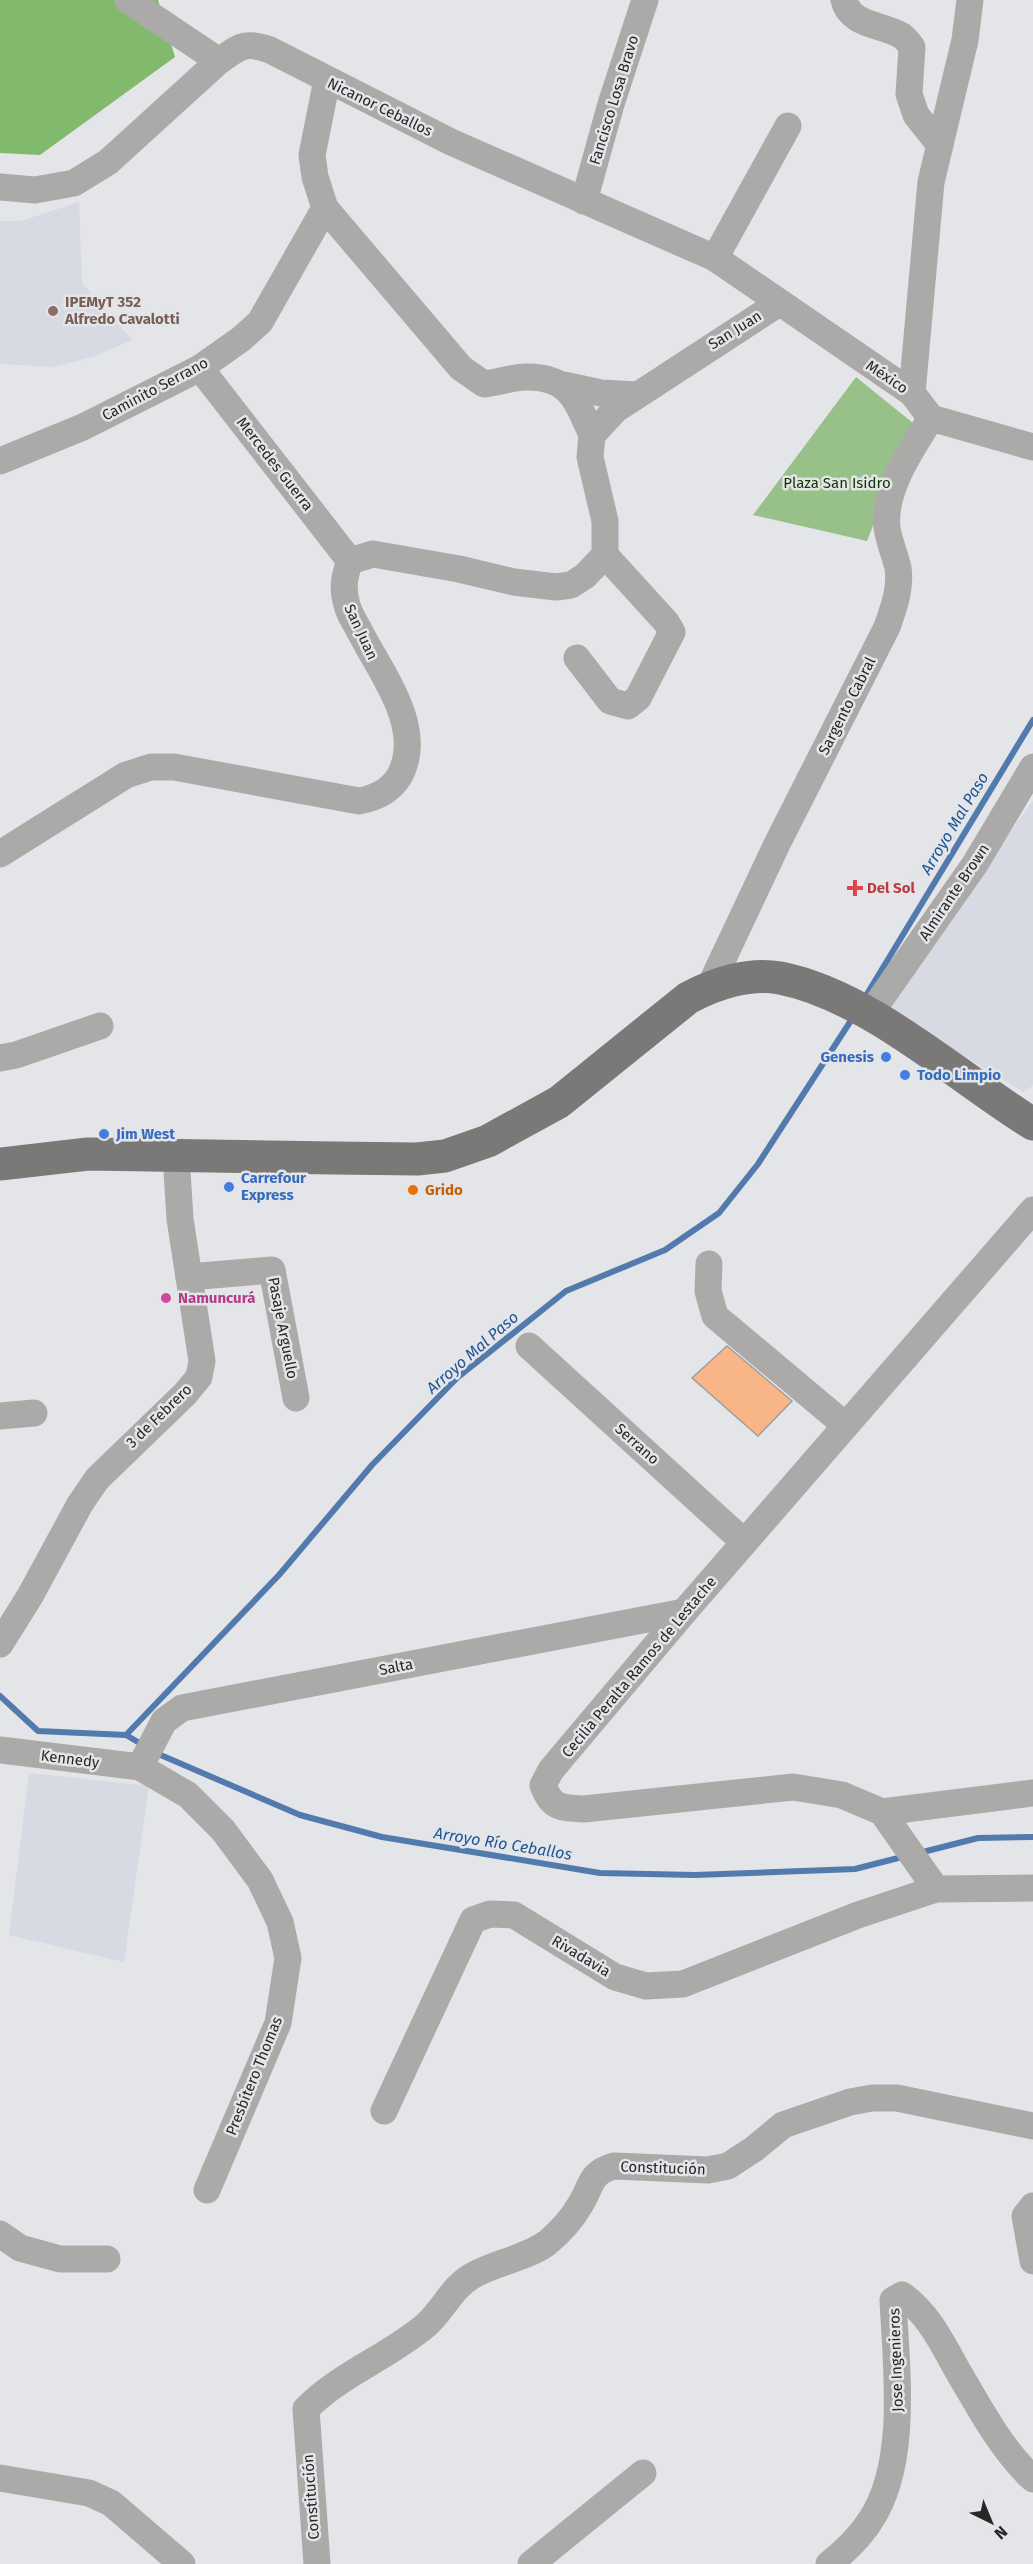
<svg xmlns="http://www.w3.org/2000/svg" width="1033" height="2564" viewBox="0 0 1033 2564" font-family="'Fira Sans',sans-serif">
	<style>
		.built { fill: #d7d9e3 }
		.green { fill: #98c18a }
		.forest { fill: #81ba6d }
		.lines { fill: none; stroke-linecap: round; stroke-linejoin: round }
		.stream { stroke: #527aac; stroke-width: 6 }
		.building { fill: #f8b688; stroke: #a09e9c; stroke-width: 1.5 }
		.minor { stroke: #abaaa9; stroke-width: 27 }
		.major { stroke: #7b7977; stroke-width: 33 }
		.education-dot { fill: #8d6e63; stroke: #e4e5e8; stroke-width: 2 }
		.health-dot { fill: #e0444e; stroke: #e4e5e8; stroke-width: 2 }
		.shop-dot { fill: #3f7fe0; stroke: #e4e5e8; stroke-width: 2 }
		.food-dot { fill: #e8710a; stroke: #e4e5e8; stroke-width: 2 }
		.hotel-dot { fill: #d1479c; stroke: #e4e5e8; stroke-width: 2 }
		.labels { text-anchor: middle; stroke-width: 5; stroke-linejoin: round; paint-order: stroke }
		.street-label { font-size: 15px; fill: #272728; stroke: #e4e5e8 }
		.education-label { font-size: 15px; font-weight: bold; fill: #785e54; stroke: #e4e5e8; text-anchor: start }
		.park-label { font-size: 15px; fill: #0f3400; stroke: #e4e5e8 }
		.health-label { font-size: 15px; font-weight: bold; fill: #be3a42; stroke: #e4e5e8; text-anchor: start }
		.shop-label { font-size: 15px; font-weight: bold; fill: #366cbe; stroke: #e4e5e8; text-anchor: start }
		.food-label { font-size: 15px; font-weight: bold; fill: #c56008; stroke: #e4e5e8; text-anchor: start }
		.hotel-label { font-size: 15px; font-weight: bold; fill: #b23c85; stroke: #e4e5e8; text-anchor: start }
		.water-label { font-size: 16px; font-style: italic; fill: #1e5597; stroke: #e4e5e8 }
	</style>
	<rect width="100%" height="100%" fill="#e4e5e8"/>
	<g class="built">
		<path d="M79,202L82,283L132,340L93,357L53,367L0,364V221H21Z"/>
		<path d="M1033,801V1085L1024,1092L881,1006Z"/>
		<path d="M29,1773L149,1786L124,1962L9,1935Z"/>
	</g>
	<path class="green" d="M856,377L913,423L867,541L753,515Z"/>
	<path class="forest" d="M0,0H158L175,57L40,155L0,153Z"/>
	<g class="lines">
		<g class="stream">
			<path d="M864,999L1033,720"/>
			<path d="M0,1696L38,1731L126,1735L143,1745"/>
			<path d="M126,1735L279,1575L372,1465L457,1378L566,1291L665,1250L719,1213L758,1164L850,1022"/>
			<path d="M156,1753L300,1815L382,1837L600,1873L695,1875L855,1869L906,1856"/>
			<path d="M919,1853L978,1838L1033,1837"/>
		</g>
	</g>
	<path class="building" d="M727,1346L792,1401L758,1436L692,1378Z"/>
	<g class="lines">
		<g class="minor">
			<path d="M128,0L219,61"/>
			<path d="M844,0C850,26 883,24 902,36C906,39 909,43 912,47L909,94L916,115L940,145"/>
			<path d="M0,187L35,190L74,183L108,162L219,61C241,46 244,41 270,50L451,142L715,258L912,393L931,418L1033,447"/>
			<path d="M584,201L611,104L645,0"/>
			<path d="M325,208L461,368L484,384C498,383 512,377 525,377C570,376 576,400 592,435"/>
			<path d="M715,258L788,126"/>
			<path d="M200,368L350,561"/>
			<path d="M564,385L601,393L636,395"/>
			<path d="M912,393L931,182L965,40L970,0"/>
			<path d="M0,461L83,427L200,368L241,339L260,322L325,208L315,177L312,155L327,80"/>
			<path d="M577,658L610,701L628,706L638,698L672,632L666,622L605,555"/>
			<path d="M0,854L126,775L151,767H174L359,801C376,798 391,791 400,775C425,727 380,672 359,630C355,622 349,614 347,605C342,588 344,577 350,561L373,554L459,569L514,582L556,587L571,585L585,576L605,555V521L590,457L592,435L615,410L779,303"/>
			<path d="M710,986L777,844L887,627C894,607 901,589 898,568C895,555 889,541 887,528C883,489 912,449 931,418"/>
			<path d="M870,1014L975,864L1033,767"/>
			<path d="M0,1058L16,1055L100,1026"/>
			<path d="M709,1264L708,1291L715,1316L845,1425"/>
			<path d="M189,1277L272,1270L296,1398"/>
			<path d="M529,1346L744,1542"/>
			<path d="M0,1416L34,1413"/>
			<path d="M0,1644L30,1596L80,1504L97,1479L185,1394L199,1377L202,1361L180,1219L176,1155"/>
			<path d="M0,1750L140,1767L188,1795L223,1830L260,1880L280,1922L288,1958L278,2023L207,2190"/>
			<path d="M140,1767L164,1721L182,1708L684,1612"/>
			<path d="M882,1812L1033,1793"/>
			<path d="M936,1889L882,1812L842,1795L793,1787L584,1809C561,1808 551,1808 543,1785L551,1770L684,1612L1033,1210"/>
			<path d="M384,2111L473,1920L490,1914L514,1915L615,1977L646,1986L683,1984L858,1915L936,1889L1033,1888"/>
			<path d="M1033,2206L1025,2216L1033,2261"/>
			<path d="M0,2234L20,2248L60,2259H107"/>
			<path d="M0,2478L89,2493L111,2503L182,2564"/>
			<path d="M317,2564L306,2409C339,2375 388,2357 425,2326C443,2311 451,2288 472,2276C496,2262 525,2259 547,2243C559,2233 572,2219 580,2205C592,2186 589,2173 614,2166L708,2170L728,2166L754,2149L783,2125L850,2102L872,2098H897L1033,2126"/>
			<path d="M531,2564L643,2473"/>
			<path d="M829,2564C844,2552 860,2537 870,2521C909,2464 896,2366 893,2300L902,2295C929,2314 943,2345 959,2373C980,2409 1002,2450 1033,2479"/>
		</g>
		<path class="major" d="M0,1164L88,1154L334,1158L417,1159L445,1156L488,1141L559,1102L688,998C714,984 749,972 780,978C868,995 957,1077 1033,1124"/>
	</g>
	<circle class="education-dot" cx="53" cy="311" r="6"/>
	<path class="health-dot" d="M852 879h6v6h6v6h-6v6h-6v-6h-6v-6h6z"/>
	<g class="shop-dot">
		<circle cx="886" cy="1057" r="6"/>
		<circle cx="905" cy="1075" r="6"/>
		<circle cx="104" cy="1134" r="6"/>
		<circle cx="229" cy="1187" r="6"/>
	</g>
	<circle class="food-dot" cx="413" cy="1190" r="6"/>
	<circle class="hotel-dot" cx="166" cy="1298" r="6"/>
	<g class="labels">
		<g class="street-label">
			<text transform="translate(614 100) rotate(-73)" y="5">Fancisco Losa Bravo</text>
			<text transform="translate(380 107) rotate(26)" y="5">Nicanor Ceballos</text>
			<text transform="translate(735 330) rotate(-32)" y="5">San Juan</text>
			<text transform="translate(887 377) rotate(34)" y="5">México</text>
			<text transform="translate(155 389) rotate(-28)" y="5">Caminito Serrano</text>
			<text transform="translate(275 464) rotate(52)" y="5">Mercedes Guerra</text>
			<text transform="translate(361 632) rotate(65)" y="5">San Juan</text>
			<text transform="translate(847 706) rotate(-63)" y="5">Sargento Cabral</text>
			<text transform="translate(954 892) rotate(-56)" y="5">Almirante Brown</text>
			<text transform="translate(283 1328) rotate(79)" y="5">Pasaje Arguello</text>
			<text transform="translate(159 1416) rotate(-44)" y="5">3 de Febrero</text>
			<text transform="translate(637 1444) rotate(42)" y="5">Serrano</text>
			<text transform="translate(396 1667) rotate(-11)" y="5">Salta</text>
			<text transform="translate(639 1667) rotate(-50)" y="5">Cecilia Peralta Ramos de Lestache</text>
			<text transform="translate(70 1759) rotate(7)" y="5">Kennedy</text>
			<text transform="translate(581 1956) rotate(31)" y="5">Rivadavia</text>
			<text transform="translate(254 2076) rotate(-68)" y="5">Presbítero Thomas</text>
			<text transform="translate(663 2168) rotate(2)" y="5">Constitución</text>
			<text transform="translate(896 2360) rotate(-92)" y="5">Jose Ingenieros</text>
			<text transform="translate(311 2497) rotate(-94)" y="5">Constitución</text>
		</g>
		<g class="education-label">
			<text x="65" y="307">IPEMyT 352<tspan x="65" dy="17">Alfredo Cavalotti</tspan></text>
		</g>
		<g class="park-label">
			<text x="837" y="488">Plaza San Isidro</text>
		</g>
		<g class="health-label">
			<text x="867" y="893">Del Sol</text>
		</g>
		<g class="shop-label">
			<text x="874" y="1062" text-anchor="end">Genesis</text>
			<text x="917" y="1080">Todo Limpio</text>
			<text x="116" y="1139">Jim West</text>
			<text x="241" y="1183">Carrefour<tspan x="241" dy="17">Express</tspan></text>
		</g>
		<g class="food-label">
			<text x="425" y="1195">Grido</text>
		</g>
		<g class="hotel-label">
			<text x="178" y="1303">Namuncurá</text>
		</g>
		<g class="water-label">
			<text transform="translate(954 823) rotate(-59)" y="6">Arroyo Mal Paso</text>
			<text transform="translate(472 1352) rotate(-41)" y="6">Arroyo Mal Paso</text>
			<text transform="translate(503 1843) rotate(9)" y="6">Arroyo Río Ceballos</text>
		</g>
	</g>
	<g transform="translate(991 2522) rotate(137)" stroke="#e4e5e8" stroke-width="4.5" paint-order="stroke">
	<path d="M0-4.5L10 22L0 15L-10 22Z" fill="#272728"/>
	<text y="-9" font-size="16" font-weight="bold" text-anchor="middle" fill="#272728">N</text>
	</g>
</svg>
